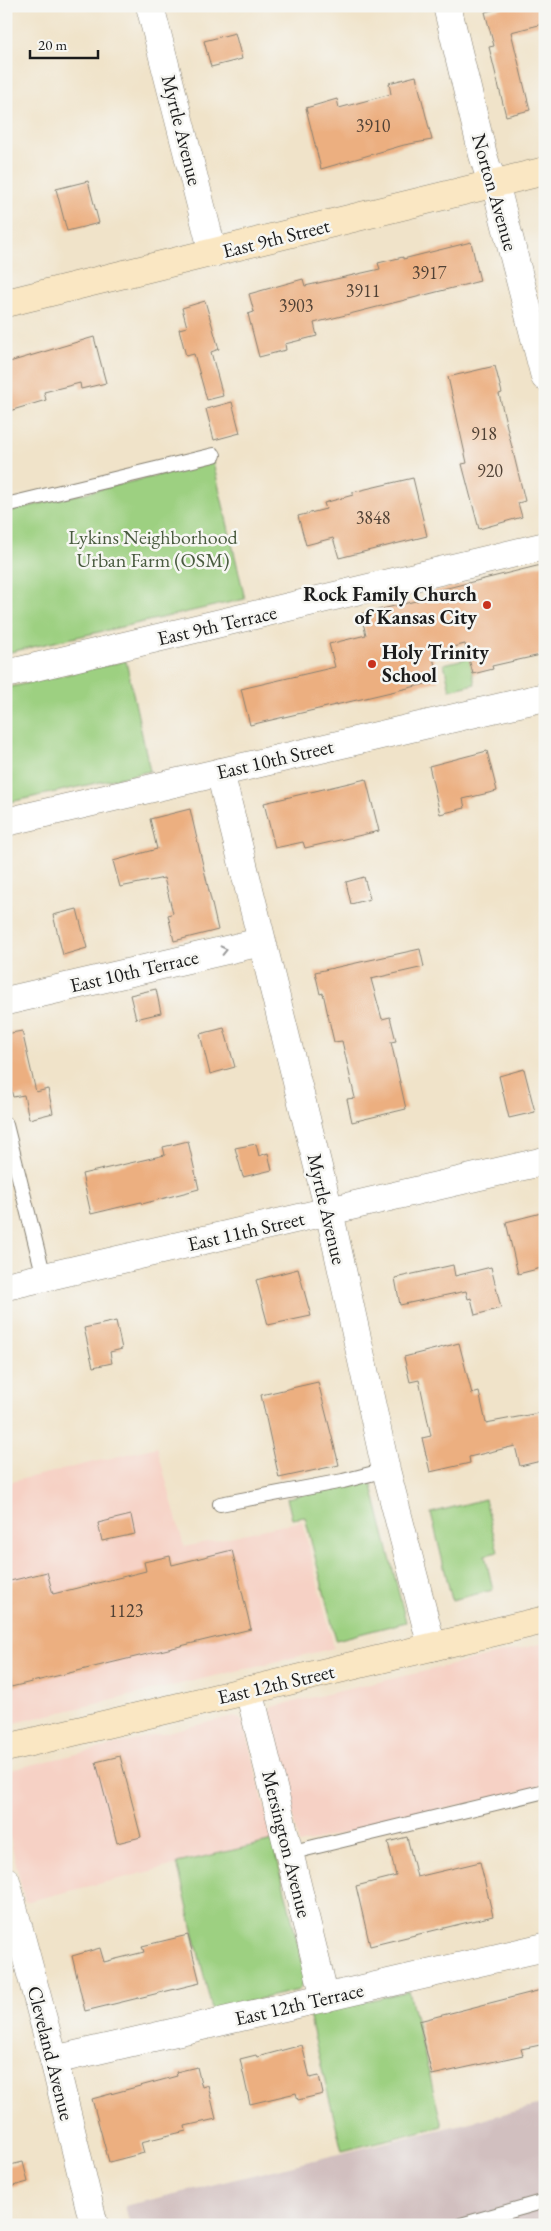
<svg xmlns="http://www.w3.org/2000/svg" width="551" height="2231" viewBox="0 0 551 2231" font-family="'EB Garamond',serif">
	<style>
		.built { fill: #f6d1c5 }
		.industrial { fill: #d1bfbf }
		.green { fill: #9dd081; stroke: #5c764e }
		.building { fill: #ecaf80 }
		.lines { fill: none; stroke-linecap: round; stroke-linejoin: round }
		.lane-casing { stroke: #868072; stroke-width: 16 }
		.street-casing { stroke: #868072; stroke-width: 29 }
		.secondary-casing { stroke: #868072; stroke-width: 29 }
		.lane { stroke: #fff; stroke-width: 14 }
		.street { stroke: #fff; stroke-width: 28 }
		.secondary { stroke: #fae7c3; stroke-width: 28 }
		.oneway { stroke: #999 }
		.poi-dot { fill: #c8321e; stroke: #f6f6f2; stroke-width: 2 }
		.labels { text-anchor: middle; stroke-width: 5; stroke-linejoin: round; paint-order: stroke }
		.number-label { font-size: 18px; fill: #504135 }
		.street-label { font-size: 20px; fill: #1c1c1c; stroke: #f6f6f2 }
		.park-label { font-size: 20px; fill: #495b3f; stroke: #f6f6f2 }
		.poi-label { font-size: 20px; font-weight: bold; fill: #1c1c1c; stroke: #f6f6f2; text-anchor: end }
	</style>
	<rect width="100%" height="100%" fill="#f6f6f2"/>
	<filter id="ink" filterUnits="userSpaceOnUse"><feTurbulence type="fractalNoise" baseFrequency=".02" numOctaves="2"/><feDisplacementMap in="SourceGraphic" scale="10" xChannelSelector="R" yChannelSelector="G"/><feConvolveMatrix kernelMatrix="1 2 1 2 8 2 1 2 1" color-interpolation-filters="sRGB"/></filter>
	<filter id="wash" filterUnits="userSpaceOnUse"><feTurbulence type="fractalNoise" baseFrequency=".0096" numOctaves="4" result="noise"/><feDisplacementMap in="SourceGraphic" scale="20" xChannelSelector="R" yChannelSelector="G"/><feGaussianBlur stdDeviation="1.12" result="paint"/><feColorMatrix in="noise" values="0 0 0 0 0 0 0 0 0 0 0 0 0 0 0 0 0 1.4 0 .05"/><feComposite in="paint" operator="in"/></filter>
	<g filter="url(#wash)">
		<rect width="100%" height="100%" fill="#f0e3c9"/>
		<g class="built">
			<path d="M157,1447L184,1547L302,1521L334,1648L6,1725V1483Z"/>
			<path d="M545,1643V1785L299,1844L269,1714L272,1707Z"/>
			<path d="M234,1716L241,1720L245,1729L273,1841L25,1902L6,1821V1771Z"/>
		</g>
		<path class="industrial" d="M545,2104V2225H130L125,2206Z"/>
		<g class="green">
			<path d="M213,462L245,599L6,653V512Z"/>
			<path d="M469,658L475,684L450,690L444,664Z"/>
			<path d="M126,661L150,771L6,803V688Z"/>
			<path d="M370,1478L406,1622L336,1640L305,1517L292,1519L287,1498Z"/>
			<path d="M485,1499L498,1552L485,1555L493,1590L452,1600L431,1513Z"/>
			<path d="M273,1841L306,1978L299,1990L212,2010L177,1863Z"/>
			<path d="M409,1991L442,2126L342,2151L309,2015Z"/>
		</g>
		<g id="blocks">
			<g class="building">
				<path d="M508,6H538L543,24L511,32L530,110L506,116L489,47L494,46L485,12Z"/>
				<path d="M235,33L242,59L211,67L204,41Z"/>
				<path d="M416,76L432,140L404,145L321,169L306,108L337,99L339,108L391,94L389,83Z"/>
				<path d="M88,181L99,223L67,231L56,189Z"/>
				<path d="M471,242L480,281L314,323L317,336L285,344L286,350L259,357L248,314L254,312L249,294L303,279L305,286L380,269L378,263L403,257V259Z"/>
				<path d="M205,301L219,349L211,352L223,396L207,400L194,354L186,356L179,329L187,327L182,308Z"/>
				<path d="M94,337L106,383L81,389L80,383L44,392L46,400L6,412V363Z"/>
				<path d="M495,366L502,393L499,394L525,501L518,503L522,517L479,529L462,464L467,463L448,377Z"/>
				<path d="M232,402L240,433L214,440L206,409Z"/>
				<path d="M413,478L427,536L339,558L333,538L306,545L298,516L326,509L324,503L353,495V492Z"/>
				<path d="M545,564V654L492,666L493,669L473,674L465,644L432,652L438,681L250,725L241,689L335,667L329,644L366,635L361,614L428,598L427,593Z"/>
				<path d="M487,751L497,791L463,799L465,808L440,814L429,766Z"/>
				<path d="M366,779L379,831L305,848L303,842L275,848L264,803Z"/>
				<path d="M190,809L218,930L174,941L168,915L173,913L164,878L120,887L113,861L157,849L150,819Z"/>
				<path d="M364,877L370,899L351,904L346,882Z"/>
				<path d="M77,909L87,948L63,955L53,915Z"/>
				<path d="M420,949L424,967L371,979L382,1019L390,1017L396,1041L391,1042L406,1109L352,1122L347,1099L355,1098L342,1041L334,1042L323,993L320,994L315,972Z"/>
				<path d="M156,989L161,1013L136,1019L130,995Z"/>
				<path d="M224,1028L235,1067L210,1074L200,1034Z"/>
				<path d="M22,1031L36,1092L48,1089L53,1113L29,1119L24,1095L13,1097L6,1069V1034Z"/>
				<path d="M524,1069L535,1112L509,1118L499,1076Z"/>
				<path d="M188,1141L199,1189L142,1204L141,1202L91,1214L82,1174L165,1155L163,1147Z"/>
				<path d="M256,1144L259,1156L268,1153L272,1170L243,1177L235,1148Z"/>
				<path d="M545,1212V1267L518,1274L506,1222Z"/>
				<path d="M453,1265L455,1276L491,1267L501,1308L475,1315L471,1298L468,1299L466,1291L400,1305L395,1278Z"/>
				<path d="M298,1269L311,1316L268,1325L256,1280Z"/>
				<path d="M116,1321L122,1349L110,1352L112,1363L93,1367L84,1328Z"/>
				<path d="M459,1343L472,1394L479,1392L486,1423L539,1413L545,1439V1460L520,1466L515,1446L469,1457L470,1463L430,1472L422,1438L431,1436L419,1380L410,1382L404,1357Z"/>
				<path d="M318,1382L339,1465L279,1478L261,1395Z"/>
				<path d="M131,1515L135,1534L102,1541L98,1523Z"/>
				<path d="M232,1550L251,1629L11,1687L6,1666V1582L47,1572L53,1594L146,1571L144,1562L170,1556L172,1565Z"/>
				<path d="M120,1756L141,1837L117,1843L96,1762Z"/>
				<path d="M407,1837L417,1877L480,1862L493,1916L370,1946L356,1886L396,1876L388,1842Z"/>
				<path d="M188,1935L200,1983L85,2011L72,1956L100,1948L104,1962L144,1952L142,1946Z"/>
				<path d="M545,1989V2044L521,2049L523,2055L432,2075L419,2021Z"/>
				<path d="M302,2045L310,2078L319,2076L323,2094L298,2100L296,2093L250,2104L240,2059L256,2055L257,2057Z"/>
				<path d="M197,2067L202,2087L208,2085L216,2119L185,2126L186,2131L141,2142L144,2153L109,2162L92,2099L177,2076L176,2072Z"/>
				<path d="M23,2162L28,2182L6,2188V2166Z"/>
			</g>
		</g>
	</g>
	<g filter="url(#ink)">
		<use href="#blocks" fill-opacity="0" stroke="#868072" stroke-width="1"/>
		<g class="lines">
			<defs>
				<g id="lane">
					<path d="M6,505L214,455"/>
					<path d="M6,1125L44,1277"/>
					<path d="M220,1504L343,1481L386,1470"/>
					<path d="M289,1853L545,1791"/>
					<path d="M461,2225L545,2201"/>
				</g>
				<g id="street">
					<path d="M150,6L213,253"/>
					<path d="M447,6L483,155L487,168L495,183L545,377"/>
					<path d="M6,674L545,546"/>
					<path d="M220,772L329,1211L386,1470L432,1647"/>
					<path d="M6,822L545,697"/>
					<path d="M6,1001L261,942"/>
					<path d="M6,1286L545,1161"/>
					<path d="M249,1690L325,1998"/>
					<path d="M6,1881L54,2060L94,2225"/>
					<path d="M54,2060L545,1947"/>
				</g>
				<g id="secondary">
					<path d="M6,303L545,171"/>
					<path d="M6,1748L545,1620"/>
				</g>
			</defs>
			<use href="#lane" class="lane-casing"/>
			<use href="#street" class="street-casing"/>
			<use href="#secondary" class="secondary-casing"/>
			<use href="#lane" class="lane"/>
			<use href="#street" class="street"/>
			<use href="#secondary" class="secondary"/>
		</g>
		<defs><path id="oneway-chevron" d="M-2-3.5L2.5 0L-2 3.5" fill="none" stroke-width="1.6" stroke-linecap="round" stroke-linejoin="round" transform="scale(1.25)"/></defs>
		<use class="oneway" href="#oneway-chevron" transform="translate(224 950) rotate(-13)"/>
	</g>
	<g class="poi-dot">
		<circle cx="487" cy="605" r="5"/>
		<circle cx="372" cy="664" r="5"/>
	</g>
	<g class="labels">
		<g class="number-label">
			<text x="373" y="132">3910</text>
			<text x="429" y="279">3917</text>
			<text x="363" y="297">3911</text>
			<text x="296" y="312">3903</text>
			<text x="484" y="440">918</text>
			<text x="490" y="477">920</text>
			<text x="373" y="524">3848</text>
			<text x="126" y="1617">1123</text>
		</g>
		<g class="street-label">
			<text transform="translate(182 130) rotate(76)" y="7">Myrtle Avenue</text>
			<text transform="translate(495 192) rotate(74)" y="7">Norton Avenue</text>
			<text transform="translate(276 238) rotate(-14)" y="7">East 9th Street</text>
			<text transform="translate(217 625) rotate(-13)" y="7">East 9th Terrace</text>
			<text transform="translate(275 759) rotate(-13)" y="7">East 10th Street</text>
			<text transform="translate(134 971) rotate(-13)" y="7">East 10th Terrace</text>
			<text transform="translate(327 1209) rotate(77)" y="7">Myrtle Avenue</text>
			<text transform="translate(246 1231) rotate(-13)" y="7">East 11th Street</text>
			<text transform="translate(276 1684) rotate(-13)" y="7">East 12th Street</text>
			<text transform="translate(287 1844) rotate(76)" y="7">Mersington Avenue</text>
			<text transform="translate(299 2004) rotate(-13)" y="7">East 12th Terrace</text>
			<text transform="translate(51 2053) rotate(76)" y="7">Cleveland Avenue</text>
		</g>
		<g class="park-label">
			<text x="153" y="544">Lykins Neighborhood<tspan x="153" dy="23">Urban Farm (OSM)</tspan></text>
		</g>
		<g class="poi-label">
			<text x="477" y="601">Rock Family Church<tspan x="477" dy="23">of Kansas City</tspan></text>
			<text x="382" y="659" text-anchor="start">Holy Trinity<tspan x="382" dy="23">School</tspan></text>
		</g>
	</g>
	<rect width="551" height="2231" fill="none" stroke="#f6f6f2" stroke-width="25"/>
	<path d="M30 50v8h68v-8" fill="none" stroke="#1c1c1c" stroke-width="2.5"/>
	<text x="38" y="50" font-size="15" fill="#1c1c1c" stroke="#f6f6f2" stroke-width="4" paint-order="stroke">20 m</text>
</svg>
